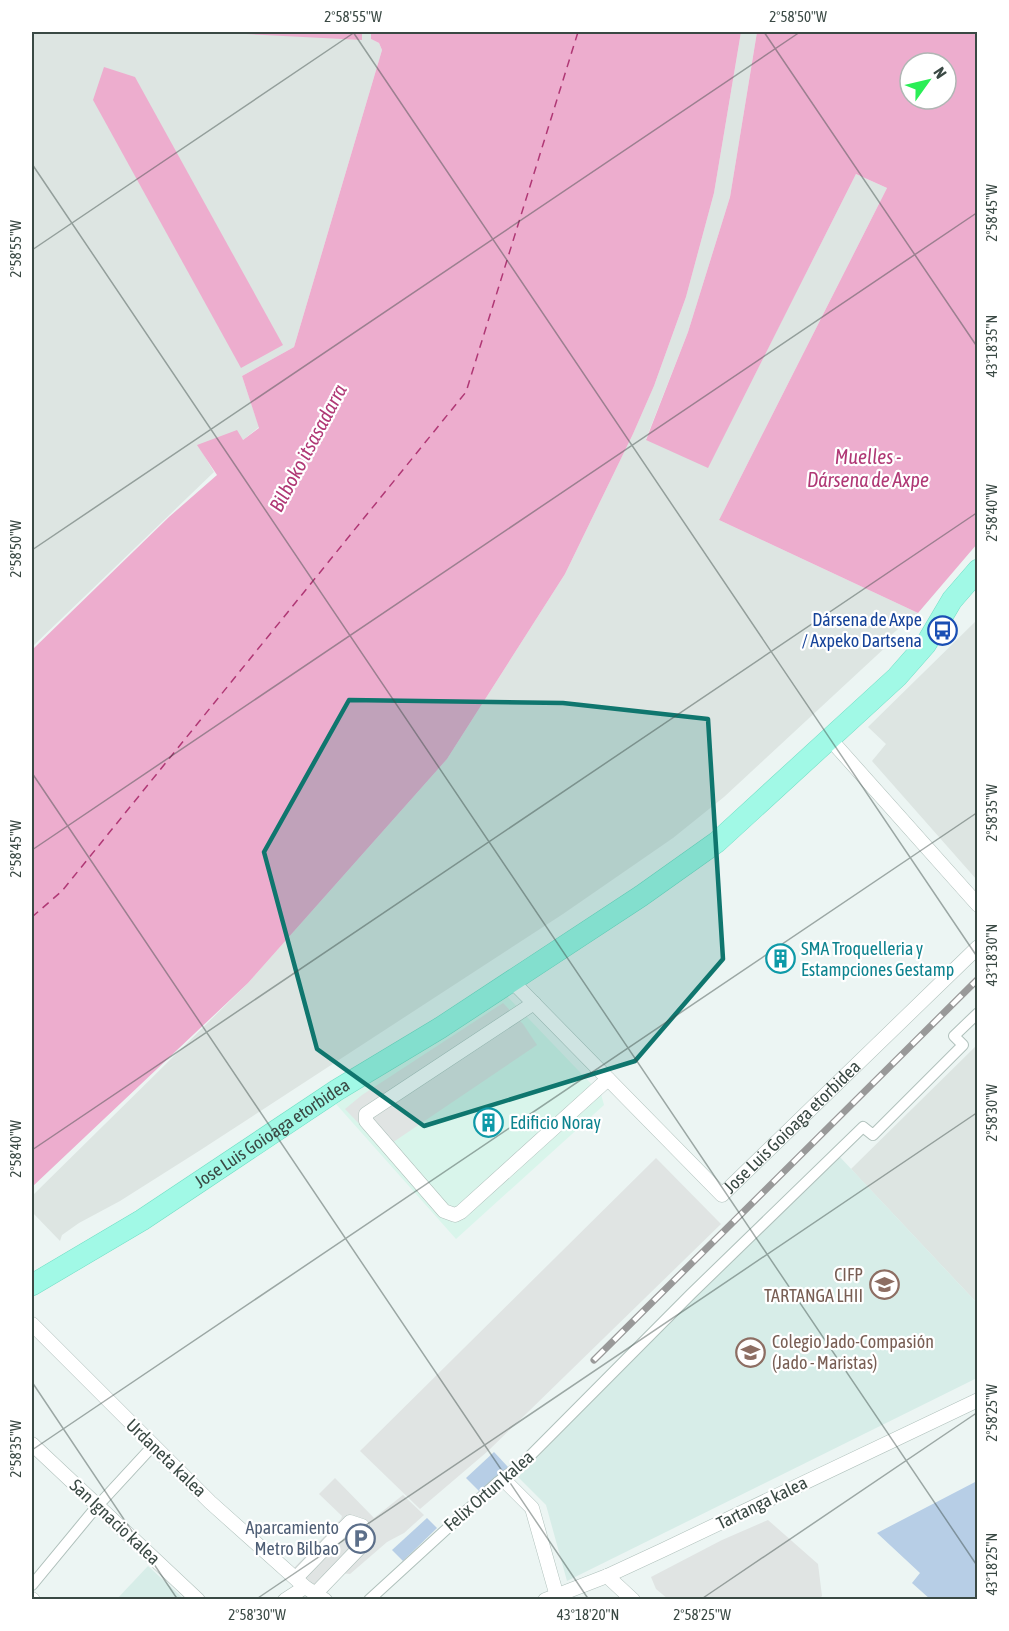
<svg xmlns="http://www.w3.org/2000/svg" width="1009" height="1631" viewBox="0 0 1009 1631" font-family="'Asap Condensed',sans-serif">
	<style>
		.commercial { fill: #d9f5eb }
		.industrial { fill: #dde5e2 }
		.education { fill: #d7ede8 }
		.green { fill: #b7cee6 }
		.parking { fill: #e0e4e3 }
		.water { fill: #edadce; fill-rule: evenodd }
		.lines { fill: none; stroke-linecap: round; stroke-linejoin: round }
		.ferry { stroke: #b03875; stroke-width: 1.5; stroke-dasharray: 8 6; stroke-linecap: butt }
		.pedestrian-casing { stroke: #afc0bb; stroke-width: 12 }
		.minor-casing { stroke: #afc0bb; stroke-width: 15 }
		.primary-casing { stroke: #71dec5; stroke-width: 22 }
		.pedestrian { stroke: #fff; stroke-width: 10 }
		.minor { stroke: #fff; stroke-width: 14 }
		.primary { stroke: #a1f9e6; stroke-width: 21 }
		.rail-casing { stroke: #999; stroke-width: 7 }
		.rail { stroke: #fff; stroke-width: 4.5; stroke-dasharray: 14; stroke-linecap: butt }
		.marked { fill: #0f766e; fill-opacity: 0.2; stroke: #0f766e; stroke-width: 4.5; stroke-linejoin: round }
		.ticks { fill: none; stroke: #3a4944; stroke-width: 1.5; stroke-opacity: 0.45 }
		.labels { text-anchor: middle; stroke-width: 4.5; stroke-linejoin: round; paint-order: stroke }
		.transit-label { font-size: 18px; fill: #164399; stroke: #fff; text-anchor: end }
		.culture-label { font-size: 18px; fill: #0d838f; stroke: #fff; text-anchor: start }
		.street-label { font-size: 18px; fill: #3a4944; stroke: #fff }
		.education-label { font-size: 18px; fill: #785e54; stroke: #fff; text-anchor: end }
		.service-label { font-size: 18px; fill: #4e5e75; stroke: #fff; text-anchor: end }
		.water-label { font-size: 20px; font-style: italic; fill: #b03875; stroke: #fff }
		.neatline { fill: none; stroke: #3a4944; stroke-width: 2 }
		.ticks-label { font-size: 15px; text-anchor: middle; fill: #3a4944 }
	</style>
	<rect width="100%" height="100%" fill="#ecf5f3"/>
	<path class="commercial" d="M504,993L601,1094L604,1105L456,1239L336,1104Z"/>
	<g class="industrial">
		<path d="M32,32H371V39L379,43L382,50L294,347L242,376L259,427L243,440L198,445L214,472L32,647Z"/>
		<path d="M741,32H757L730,197L688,332L646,439L708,467L856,174L887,188L719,520L918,613L886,639L889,644L724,797L673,838L563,914L199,1151L120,1201L79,1223L62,1235L60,1241L32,1212V1196L248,983L447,759L565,574L633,434L654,386L686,297L714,193Z"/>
		<path d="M977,620V880L872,761L886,744L868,727Z"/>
		<path d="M977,1045V1303L851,1169Z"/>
	</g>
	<g class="education">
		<path d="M839,1156L977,1303V1378L567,1581L546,1505L518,1477L687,1304Z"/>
		<path d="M148,1566L184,1599H117Z"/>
	</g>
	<g class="green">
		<path d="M494,1452L508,1467L481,1493L466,1478Z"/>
		<path d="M977,1481V1599H930L912,1583L920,1573L877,1533Z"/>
		<path d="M427,1518L437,1528L403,1561L392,1550Z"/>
	</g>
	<g class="parking">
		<path d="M503,1003L523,1024L537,1045L383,1149L345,1109L362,1095Z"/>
		<path d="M656,1158L721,1224L488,1451L420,1509L360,1451Z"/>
		<path d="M335,1478L374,1518L403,1495L424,1515L404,1533L387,1542L350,1574L339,1573L324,1593L293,1569L341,1519L342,1516L319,1494Z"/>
		<path d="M768,1520L818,1564L822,1596L819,1599H668L656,1589L651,1577L722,1540Z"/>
	</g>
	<g class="water">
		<path d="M208,32H362V40Z"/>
		<path d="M371,32H741L714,193L686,297L654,386L633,434L565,574L447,759L248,983L32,1187V650L169,517L217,475L197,445L237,430L243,440L259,428L242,376L294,347L382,50L379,43L371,39Z"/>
		<path d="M757,32H977V544L918,613L719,520L887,188L856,174L708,468L646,440L688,332L730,197ZM910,63H946V99H910Z"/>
		<path d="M104,67L135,77L283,345L241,368L93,100Z"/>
	</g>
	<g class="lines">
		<path class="ferry" d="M32,917L62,891L466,392L578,32"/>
		<defs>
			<g id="pedestrian">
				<path d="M103,1500L150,1449"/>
				<path d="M32,1585L93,1511"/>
				<path d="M369,1600L498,1482L523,1463L691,1294L863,1127L873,1135L963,1045L954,1036L978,1013"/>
			</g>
			<g id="minor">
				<path d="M830,739L978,905"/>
				<path id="s1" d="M511,980L722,1195L978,947"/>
				<path d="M534,1003L366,1114V1121L444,1211L455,1215L461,1212L608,1079"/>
				<path d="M32,1324L210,1502L305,1587L325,1600"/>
				<path d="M32,1444L198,1600"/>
				<path d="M504,1480L532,1508L558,1600"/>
				<path d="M607,1576L633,1600"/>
				<path d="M296,1578L350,1522L362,1526L366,1541L317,1592"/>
				<path d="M32,1599L33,1600"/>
				<path d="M285,1600L305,1587"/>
				<path d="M545,1600L607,1576L663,1550L978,1400"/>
			</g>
			<g id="primary">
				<path id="s2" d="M32,1285L142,1220L337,1090L440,1028L641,896L717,842L897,677L926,644L952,600L978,570"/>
			</g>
		</defs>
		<use href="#pedestrian" class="pedestrian-casing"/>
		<use href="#minor" class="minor-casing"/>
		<use href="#primary" class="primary-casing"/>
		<use href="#pedestrian" class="pedestrian"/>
		<use href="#minor" class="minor"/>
		<use href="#primary" class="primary"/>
		<defs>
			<path id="rail" d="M594,1360L978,979"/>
		</defs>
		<use href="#rail" class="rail-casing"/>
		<use href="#rail" class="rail"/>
	</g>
	<path class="marked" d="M349,700L563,703L708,719L723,959L635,1061L424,1126L317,1049L264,852Z"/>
	<path class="ticks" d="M353,32L978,958M764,32L978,348M32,164L978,1567M32,250L355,32M32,550L800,32M32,773L589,1600M32,850L978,212M32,1150L978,512M32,1382L178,1600M32,1450L978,812M255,1600L978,1112M700,1600L978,1412"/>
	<defs>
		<symbol id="bus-ring" viewBox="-11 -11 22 22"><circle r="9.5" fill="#fff" stroke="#1a4fb4" stroke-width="1.5"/><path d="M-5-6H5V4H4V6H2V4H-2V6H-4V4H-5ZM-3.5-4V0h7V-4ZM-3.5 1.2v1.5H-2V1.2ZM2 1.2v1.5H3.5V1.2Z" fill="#1a4fb4"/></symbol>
		<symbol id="building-ring" viewBox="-11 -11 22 22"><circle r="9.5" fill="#fff" stroke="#0f9aa8" stroke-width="1.5"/><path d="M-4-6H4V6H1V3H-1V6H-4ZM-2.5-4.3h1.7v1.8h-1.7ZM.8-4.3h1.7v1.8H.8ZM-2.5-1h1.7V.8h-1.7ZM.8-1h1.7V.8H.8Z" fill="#0f9aa8"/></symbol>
		<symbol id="university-ring" viewBox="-11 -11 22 22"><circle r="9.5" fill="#fff" stroke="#8d6e63" stroke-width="1.5"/><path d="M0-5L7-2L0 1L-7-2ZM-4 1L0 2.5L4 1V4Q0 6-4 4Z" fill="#8d6e63"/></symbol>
		<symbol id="school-ring" viewBox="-11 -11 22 22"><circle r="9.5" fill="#fff" stroke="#8d6e63" stroke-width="1.5"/><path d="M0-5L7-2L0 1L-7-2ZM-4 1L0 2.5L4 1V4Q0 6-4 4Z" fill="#8d6e63"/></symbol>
		<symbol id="parking-ring" viewBox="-11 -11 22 22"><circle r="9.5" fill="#fff" stroke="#5c6f8a" stroke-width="1.5"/><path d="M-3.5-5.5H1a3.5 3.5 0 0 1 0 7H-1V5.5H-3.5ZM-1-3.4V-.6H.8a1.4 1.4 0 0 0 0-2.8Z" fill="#5c6f8a"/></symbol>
	</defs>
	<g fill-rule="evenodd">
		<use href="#bus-ring" x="926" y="614" width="33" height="33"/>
		<use href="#building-ring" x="764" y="942" width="33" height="33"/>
		<use href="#building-ring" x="472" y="1106" width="33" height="33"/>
		<use href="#university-ring" x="868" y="1268" width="33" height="33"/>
		<use href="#school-ring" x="734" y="1336" width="33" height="33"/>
		<use href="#parking-ring" x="344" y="1522" width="33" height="33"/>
	</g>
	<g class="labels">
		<g class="transit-label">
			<text x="922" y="626">Dársena de Axpe<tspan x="922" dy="21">/ Axpeko Dartsena</tspan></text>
		</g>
		<g class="culture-label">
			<text x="801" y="955">SMA Troquelleria y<tspan x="801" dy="21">Estampciones Gestamp</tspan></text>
			<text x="510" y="1129">Edificio Noray</text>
		</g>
		<g class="street-label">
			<text dy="6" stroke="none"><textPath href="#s1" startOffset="399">Jose Luis Goioaga etorbidea</textPath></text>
			<text dy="6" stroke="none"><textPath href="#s2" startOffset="284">Jose Luis Goioaga etorbidea</textPath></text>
			<text transform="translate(166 1458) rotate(44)" y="6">Urdaneta kalea</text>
			<text transform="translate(489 1491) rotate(-41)" y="6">Felix Ortun kalea</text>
			<text transform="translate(762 1503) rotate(-26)" y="6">Tartanga kalea</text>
			<text transform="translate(115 1522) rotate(43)" y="6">San Ignacio kalea</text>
		</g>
		<g class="education-label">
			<text x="863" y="1281">CIFP<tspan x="863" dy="21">TARTANGA LHII</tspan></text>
			<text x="772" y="1348" text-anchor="start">Colegio Jado-Compasión<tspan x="772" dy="21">(Jado - Maristas)</tspan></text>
		</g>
		<g class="service-label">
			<text x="339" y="1534">Aparcamiento<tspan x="339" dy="21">Metro Bilbao</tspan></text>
		</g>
		<g class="water-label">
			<text transform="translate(308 448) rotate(-62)" y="7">Bilboko itsasadarra</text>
			<text x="868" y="464">Muelles -<tspan x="868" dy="23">Dársena de Axpe</tspan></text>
		</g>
	</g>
	<rect width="1009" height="1631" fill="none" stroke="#ffffff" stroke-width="66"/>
	<g transform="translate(928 81) rotate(56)"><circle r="28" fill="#ffffff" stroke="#b0b6b4" stroke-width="1.5"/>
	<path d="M0-4.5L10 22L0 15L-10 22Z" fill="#2aee56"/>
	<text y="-9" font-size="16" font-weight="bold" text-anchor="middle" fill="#3a4944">N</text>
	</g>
	<rect x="33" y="33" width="943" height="1565" class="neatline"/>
	<g class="ticks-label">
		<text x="353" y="22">2°58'55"W</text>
		<text x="798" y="22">2°58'50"W</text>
		<text transform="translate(992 213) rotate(-90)" y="5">2°58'45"W</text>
		<text transform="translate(16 249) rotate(-90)" y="5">2°58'55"W</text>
		<text transform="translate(992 346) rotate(-90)" y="5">43°18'35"N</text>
		<text transform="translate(992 513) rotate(-90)" y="5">2°58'40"W</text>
		<text transform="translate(16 549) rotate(-90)" y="5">2°58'50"W</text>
		<text transform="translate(992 813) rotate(-90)" y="5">2°58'35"W</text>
		<text transform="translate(16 849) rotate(-90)" y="5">2°58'45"W</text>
		<text transform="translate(992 955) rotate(-90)" y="5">43°18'30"N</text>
		<text transform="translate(992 1113) rotate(-90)" y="5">2°58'30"W</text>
		<text transform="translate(16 1149) rotate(-90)" y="5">2°58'40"W</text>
		<text transform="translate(992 1413) rotate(-90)" y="5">2°58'25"W</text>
		<text transform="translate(16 1449) rotate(-90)" y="5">2°58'35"W</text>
		<text transform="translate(992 1564) rotate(-90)" y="5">43°18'25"N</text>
		<text x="257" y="1620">2°58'30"W</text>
		<text x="588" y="1620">43°18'20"N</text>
		<text x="702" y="1620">2°58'25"W</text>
	</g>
</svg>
